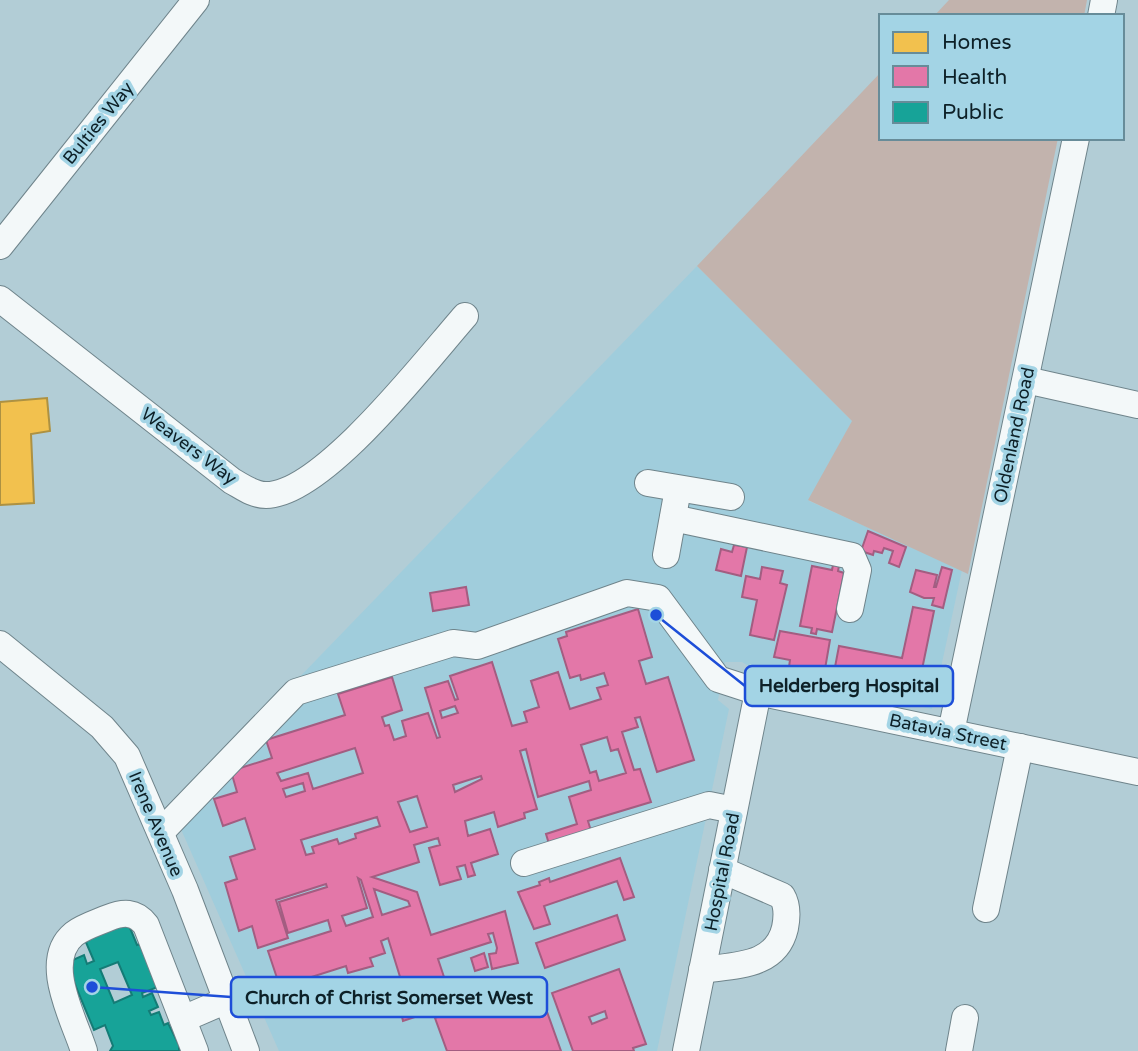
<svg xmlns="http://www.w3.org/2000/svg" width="1138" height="1051" viewBox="0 0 1138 1051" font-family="'Varela Round',sans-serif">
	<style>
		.built { fill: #a0cddc }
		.green { fill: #c2b3ad }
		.homes { fill: #f2c14e; stroke: #ad9142; stroke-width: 2 }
		.health { fill: #e377a8; stroke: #a35d81; stroke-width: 2; fill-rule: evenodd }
		.public { fill: #17a398; stroke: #147c76; stroke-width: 2; fill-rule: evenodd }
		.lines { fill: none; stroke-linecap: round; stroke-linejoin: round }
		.minor-casing { stroke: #6f848b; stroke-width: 28 }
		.minor { stroke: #f3f8f9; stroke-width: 26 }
		.labels { text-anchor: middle; stroke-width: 7; stroke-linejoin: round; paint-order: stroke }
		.street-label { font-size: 18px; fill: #0d2027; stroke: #a3d4e5 }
		.leader { fill: none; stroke: #1d4ed8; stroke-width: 2.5 }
		.callout-dot { fill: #1d4ed8; stroke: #a3d4e5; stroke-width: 2.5 }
		.callout { fill: #a3d4e5; stroke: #1d4ed8; stroke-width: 2.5 }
		.callout-label { font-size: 19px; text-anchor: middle; font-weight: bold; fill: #0d2027 }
	</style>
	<rect width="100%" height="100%" fill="#b2cdd6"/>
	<path class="built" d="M697,266L852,421L809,501L962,570L932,709L760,673L742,662H725L718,700L729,709L657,1051H279L172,809Z"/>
	<g class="green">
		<path d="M949,0H1087L1084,16H934Z"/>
		<path d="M881,72V138H1058L968,574L808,500L852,421L697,266Z"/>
	</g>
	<path class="homes" d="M47,398L50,431L31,434L34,503L0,505V402Z"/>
	<g class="health">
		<path d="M868,531L906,547L899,567L889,563L893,551L884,548L882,553L874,551L873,555L861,551Z"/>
		<path d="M734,545L747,547L741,576L716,570L721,549L732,552Z"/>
		<path d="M833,565L839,566L838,571L844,573L832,632L817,629L816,634L811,633L812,628L800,626L812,566L832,570Z"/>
		<path d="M762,567L783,571L780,583L787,585L774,640L750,635L757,600L742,597L746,576L760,579Z"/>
		<path d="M942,567L952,570L943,608L932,605L934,598H924L910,592L916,570L937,575L934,587H936Z"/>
		<path d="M466,587L469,605L433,611L430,593Z"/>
		<path d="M913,607L934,611L919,684L889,678V682L835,667L839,646L902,658Z"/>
		<path d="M638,609L652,657L639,661L646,684L668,677L694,760L657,772L640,717L635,718L638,727L622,732L634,770L640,769L651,802L588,821L591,831L549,844L546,834L577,824L569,797L591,790L589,781L538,797L526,749L520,751L537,809L524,813L525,818L498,827L494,812L465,821L468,836L490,829L498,854L471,863L475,875L468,877L465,865L457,867L461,879L440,885L429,848L440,845L438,838L414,845L419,862L372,877L417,892L431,935L505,911L518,963L492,969L489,954L496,953L497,948L493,933L488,934L491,942L438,959L455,1010L536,981L561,1051H447L435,1018L444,1014L442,1008L403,1021L397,996L405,993L388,938L381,941L385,953L370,958L373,966L348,973L346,966L280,987L268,951L331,931L328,920L288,933L279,902L327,887L326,884L276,900L288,938L258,948L252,926L239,931L225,883L237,879L230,857L255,849L245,818L223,826L214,799L237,792L231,771L272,758L266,740L345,715L338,694L392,677L402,710L382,717L385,726L389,725L394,740L406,736L402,721L428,713L437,738L440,737L425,688L448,681L455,700L458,699L450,676L492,662L512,726L527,722L524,712L539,707L531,681L558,672L570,709L601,699L597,688L608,685L604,673L581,680L580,675L570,678L558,639L567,636L566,632ZM455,706L458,713L442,718L440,711ZM607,737L611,751L618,749L626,773L599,781L596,771L590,773L581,745ZM355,748L363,773L313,789L308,773L281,781L277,773ZM481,776L482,779L455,792L453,785ZM303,783L305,791L286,797L283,789ZM417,796L427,827L410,832L398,802ZM377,817L380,826L355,834L356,838L339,844L337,839L312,847L314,853L306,855L301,840ZM358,878L361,880L373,917L346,926L342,916L367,908ZM374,889L408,901L410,906L382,915Z"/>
		<path d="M780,631L830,640L825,669L816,667L815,674L802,672L789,667L790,660L774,657Z"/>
		<path d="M620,858L634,897L624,900L617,881L544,906L550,924L534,929L518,892L540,885L539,882L549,878L550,882Z"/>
		<path d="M617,915L625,940L545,968L536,943Z"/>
		<path d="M484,953L488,967L475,971L471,958Z"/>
		<path d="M619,969L646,1044L633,1048L634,1051H573L552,993ZM605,1011L607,1018L592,1024L589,1017Z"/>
	</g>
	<path class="public" d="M128,923L137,945L140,944L163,985L142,993L143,997L152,993L158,1007L149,1011L151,1015L159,1012L164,1025L168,1023L179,1045V1051H110L113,1046L105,1025L94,1030L66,963L84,955L87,964L94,961L85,940ZM118,962L132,995L114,1003L100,969Z"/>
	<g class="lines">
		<defs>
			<g id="minor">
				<path d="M1101,16L1104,0"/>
				<path d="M0,246L196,0"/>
				<path d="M0,299L232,481C243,487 253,495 266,495C323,495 427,359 465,316"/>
				<path d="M1026,380L1138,405"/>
				<path d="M648,483L731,497"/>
				<path d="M673,518L852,556L858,570L850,609"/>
				<path d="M666,555L676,500"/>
				<path d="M0,644L102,727L127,756L185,890L246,1051"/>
				<path d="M951,732L1076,138"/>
				<path d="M161,832L296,692L453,643L477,646L627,593L658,598L718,679L758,692L1138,772"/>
				<path d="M524,863L709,805L734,810"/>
				<path d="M986,909L1020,747"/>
				<path d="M702,970C735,965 776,967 785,928C787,918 788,906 782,896L722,870"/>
				<path d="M183,1019L227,1000"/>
				<path d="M84,1051C74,1019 41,961 74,934C83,927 96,923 108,918C123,912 135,911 146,925L195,1051"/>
				<path d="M686,1051L758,692"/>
				<path d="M959,1051L965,1018"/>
			</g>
		</defs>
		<use href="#minor" class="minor-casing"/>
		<use href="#minor" class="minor"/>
	</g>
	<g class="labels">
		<g class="street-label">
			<text transform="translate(98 123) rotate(-51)" y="6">Bulties Way</text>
			<text transform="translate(1014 435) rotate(-78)" y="6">Oldenland Road</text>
			<text transform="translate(189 446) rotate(37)" y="6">Weavers Way</text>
			<text transform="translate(948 732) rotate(12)" y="6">Batavia Street</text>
			<text transform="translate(156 824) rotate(67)" y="6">Irene Avenue</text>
			<text transform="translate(722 872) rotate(-79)" y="6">Hospital Road</text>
		</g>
	</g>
	<path class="leader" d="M656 615L745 686M92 987L231 997"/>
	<g class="callout-dot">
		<circle cx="656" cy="615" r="7"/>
		<circle cx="92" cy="987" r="7"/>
	</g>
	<g class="callout">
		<rect x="745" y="666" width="208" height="40" rx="7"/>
		<rect x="231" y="977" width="316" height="40" rx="7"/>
	</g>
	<g class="callout-label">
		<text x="849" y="692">Helderberg Hospital</text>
		<text x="389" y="1004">Church of Christ Somerset West</text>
	</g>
	<rect x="879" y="14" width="245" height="126" fill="#a3d4e5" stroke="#678c99" stroke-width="2"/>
	<rect x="893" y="32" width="35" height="21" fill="#f2c14e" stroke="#678c99" stroke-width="2"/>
	<text x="942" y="49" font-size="21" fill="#0d2027">Homes</text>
	<rect x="893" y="66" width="35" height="21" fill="#e377a8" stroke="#678c99" stroke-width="2"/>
	<text x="942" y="84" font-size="21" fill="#0d2027">Health</text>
	<rect x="893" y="102" width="35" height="21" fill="#17a398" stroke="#678c99" stroke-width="2"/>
	<text x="942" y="119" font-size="21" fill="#0d2027">Public</text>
</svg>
